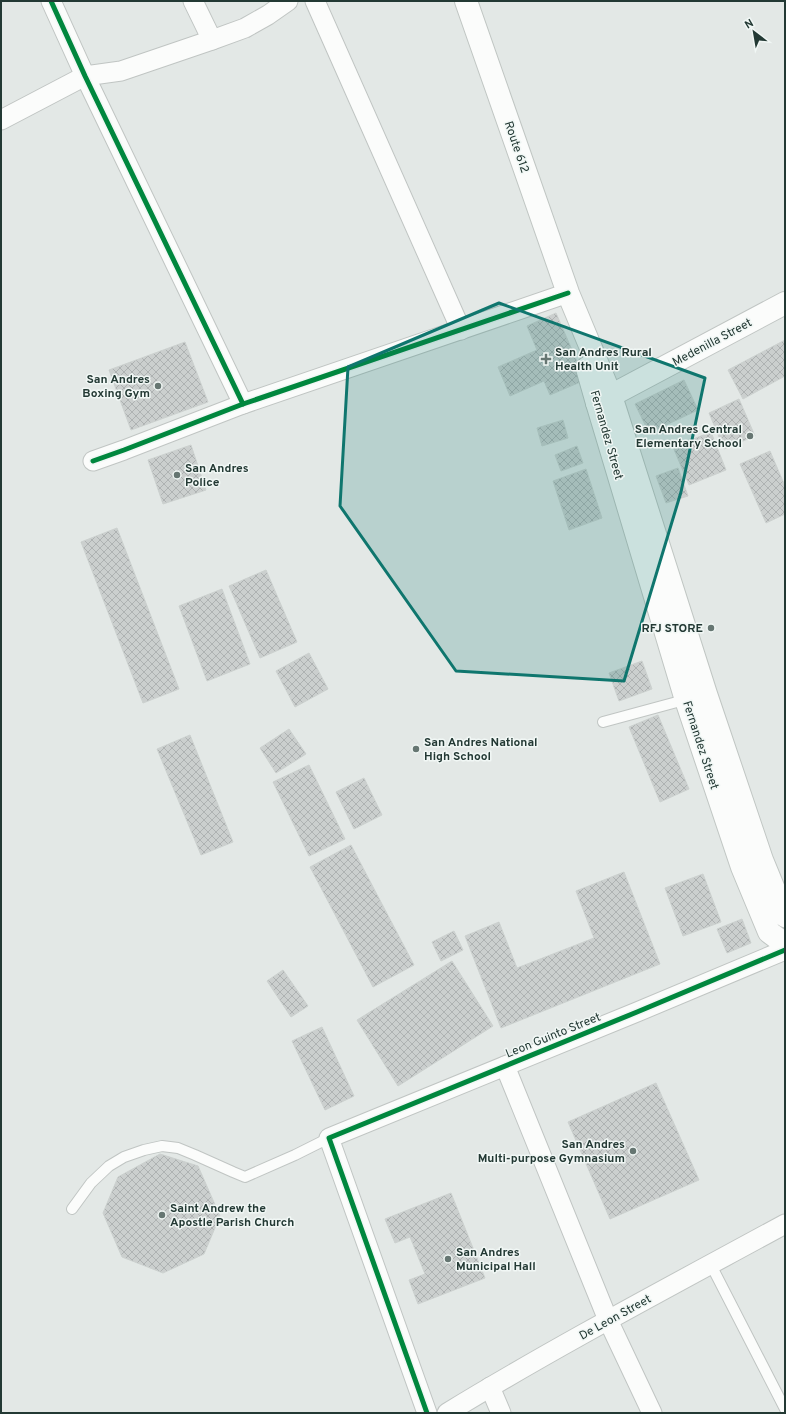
<svg xmlns="http://www.w3.org/2000/svg" width="786" height="1414" viewBox="0 0 786 1414" font-family="Overpass,sans-serif">
	<style>
		.building { fill: url(#building-cross-hatch); stroke: #ccd1cf }
		.lines { fill: none; stroke-linecap: round; stroke-linejoin: round }
		.service-casing { stroke: #c0c5c3; stroke-width: 12 }
		.minor-casing { stroke: #c0c5c3; stroke-width: 21 }
		.tertiary-casing { stroke: #c0c5c3; stroke-width: 24 }
		.secondary-casing { stroke: #c0c6c3; stroke-width: 24 }
		.service { stroke: #fbfcfb; stroke-width: 10 }
		.minor { stroke: #fbfcfb; stroke-width: 19 }
		.tertiary { stroke: #fbfcfb; stroke-width: 22 }
		.secondary { stroke: #fbfcfb; stroke-width: 22 }
		.cycleway-casing { stroke: #f1f7f5; stroke-width: 8 }
		.cycleway { stroke: #00873e; stroke-width: 5 }
		.marked { fill: #0f766e; fill-opacity: 0.2; stroke: #0f766e; stroke-width: 3; stroke-linejoin: round }
		.poi-dot { fill: #667672; stroke: #f1f7f5; stroke-width: 1.5 }
		.labels { text-anchor: middle; stroke-width: 3; stroke-linejoin: round; paint-order: stroke }
		.street-label { font-size: 12px; fill: #233934; stroke: #f1f7f5 }
		.poi-label { font-size: 12px; font-weight: bold; fill: #233934; stroke: #f1f7f5; text-anchor: start }
	</style>
	<defs>
		<pattern id="building-cross-hatch" width="8" height="8" patternUnits="userSpaceOnUse"><rect width="8" height="8" fill="#cbcfce"/><path d="M0 0l8 8M0 8l8-8" fill="none" stroke="#aeb2b2"/></pattern>
	</defs>
	<rect width="100%" height="100%" fill="#e3e8e6"/>
	<g class="building">
		<path d="M556,313L585,380L550,395L544,381L510,396L498,367L537,350L527,326Z"/>
		<path d="M785,340V376L743,399L728,370Z"/>
		<path d="M185,342L208,402L131,430L109,370Z"/>
		<path d="M684,380L698,410L649,433L635,404Z"/>
		<path d="M739,399L755,436L724,449L709,413Z"/>
		<path d="M563,420L568,438L542,446L537,428Z"/>
		<path d="M711,432L726,470L689,485L673,447Z"/>
		<path d="M191,445L206,490L163,504L148,460Z"/>
		<path d="M577,446L583,463L561,471L555,455Z"/>
		<path d="M770,451L785,486V514L766,523L740,464Z"/>
		<path d="M678,468L688,496L666,503L656,476Z"/>
		<path d="M586,469L602,518L569,530L553,481Z"/>
		<path d="M117,528L179,689L143,703L81,542Z"/>
		<path d="M266,570L297,642L260,658L229,586Z"/>
		<path d="M222,589L250,664L207,681L179,606Z"/>
		<path d="M309,653L328,689L295,707L276,671Z"/>
		<path d="M642,661L652,689L619,701L609,673Z"/>
		<path d="M658,715L689,789L660,802L629,727Z"/>
		<path d="M289,729L306,754L276,773L260,748Z"/>
		<path d="M190,735L233,842L201,855L157,749Z"/>
		<path d="M309,765L345,839L309,856L273,782Z"/>
		<path d="M364,778L382,815L354,829L336,792Z"/>
		<path d="M351,845L414,965L373,987L310,867Z"/>
		<path d="M624,872L660,964L501,1028L465,936L499,922L517,968L594,938L576,891Z"/>
		<path d="M703,874L721,922L683,936L665,888Z"/>
		<path d="M742,919L751,943L727,953L717,929Z"/>
		<path d="M454,931L463,950L441,961L432,942Z"/>
		<path d="M452,961L493,1026L398,1086L357,1020Z"/>
		<path d="M283,970L308,1006L291,1017L267,981Z"/>
		<path d="M322,1027L354,1096L325,1110L292,1041Z"/>
		<path d="M656,1083L699,1180L610,1219L568,1122Z"/>
		<path d="M160,1154L198,1166L220,1216L204,1254L163,1273L122,1257L103,1213L118,1177Z"/>
		<path d="M451,1193L485,1278L418,1304L409,1280L425,1274L410,1237L395,1243L385,1219Z"/>
	</g>
	<g class="lines">
		<defs>
			<g id="service">
				<path d="M603,722L688,699"/>
				<path d="M72,1209L91,1183L109,1166L124,1157L144,1150L162,1146L178,1148L195,1155L233,1172L245,1177L295,1155L329,1138"/>
				<path d="M711,1265L785,1409"/>
			</g>
			<g id="minor">
				<path d="M51,1L85,76L243,404"/>
				<path d="M193,1L212,40"/>
				<path d="M315,1L461,330"/>
				<path d="M1,120L85,76L121,71L212,40L245,28L268,15L288,1"/>
				<path d="M93,461L124,450L243,404L568,293"/>
				<path d="M505,1066L608,1320L652,1413"/>
				<path d="M490,1387L501,1413"/>
				<path d="M427,1413L329,1138L637,1012L785,950"/>
				<path d="M447,1413C557,1346 671,1286 785,1224"/>
			</g>
			<path id="tertiary" d="M597,403L785,303"/>
			<g id="secondary">
				<path d="M466,1L568,293L611,396L706,694L762,860L785,916"/>
				<path d="M587,368L597,403L686,700L742,867L769,932L785,944"/>
			</g>
		</defs>
		<use href="#service" class="service-casing"/>
		<use href="#minor" class="minor-casing"/>
		<use href="#tertiary" class="tertiary-casing"/>
		<use href="#secondary" class="secondary-casing"/>
		<use href="#service" class="service"/>
		<use href="#minor" class="minor"/>
		<use href="#tertiary" class="tertiary"/>
		<use href="#secondary" class="secondary"/>
		<defs>
			<g id="cycleway">
				<path d="M51,1L85,76L243,404"/>
				<path d="M93,461L124,450L243,404L568,293"/>
				<path d="M427,1413L329,1138L637,1012L785,950"/>
			</g>
		</defs>
		<use href="#cycleway" class="cycleway-casing"/>
		<use href="#cycleway" class="cycleway"/>
	</g>
	<path class="marked" d="M499,303L705,378L681,492L624,681L456,671L340,506L348,367Z"/>
	<g class="poi-dot">
		<path d="M544 353h4v4h4v4h-4v4h-4v-4h-4v-4h4z"/>
		<circle cx="158" cy="386" r="4"/>
		<circle cx="750" cy="436" r="4"/>
		<circle cx="177" cy="475" r="4"/>
		<circle cx="711" cy="628" r="4"/>
		<circle cx="416" cy="749" r="4"/>
		<circle cx="633" cy="1151" r="4"/>
		<circle cx="162" cy="1215" r="4"/>
		<circle cx="448" cy="1259" r="4"/>
	</g>
	<g class="labels">
		<g class="street-label">
			<text transform="translate(517 147) rotate(71)" y="4">Route 612</text>
			<text transform="translate(712 342) rotate(-28)" y="4">Medenilla Street</text>
			<text transform="translate(607 435) rotate(74)" y="4">Fernandez Street</text>
			<text transform="translate(701 745) rotate(72)" y="4">Fernandez Street</text>
			<text transform="translate(553 1035) rotate(-22)" y="4">Leon Guinto Street</text>
			<text transform="translate(615 1317) rotate(-29)" y="4">De Leon Street</text>
		</g>
		<g class="poi-label">
			<text x="555" y="356">San Andres Rural<tspan x="555" dy="14">Health Unit</tspan></text>
			<text x="150" y="383" text-anchor="end">San Andres<tspan x="150" dy="14">Boxing Gym</tspan></text>
			<text x="742" y="433" text-anchor="end">San Andres Central<tspan x="742" dy="14">Elementary School</tspan></text>
			<text x="185" y="472">San Andres<tspan x="185" dy="14">Police</tspan></text>
			<text x="703" y="632" text-anchor="end">RFJ STORE</text>
			<text x="424" y="746">San Andres National<tspan x="424" dy="14">High School</tspan></text>
			<text x="625" y="1148" text-anchor="end">San Andres<tspan x="625" dy="14">Multi-purpose Gymnasium</tspan></text>
			<text x="170" y="1212">Saint Andrew the<tspan x="170" dy="14">Apostle Parish Church</tspan></text>
			<text x="456" y="1256">San Andres<tspan x="456" dy="14">Municipal Hall</tspan></text>
		</g>
	</g>
	<rect width="786" height="1414" fill="none" stroke="#233934" stroke-width="4"/>
	<g transform="translate(754 32) rotate(329)" stroke="#f1f7f5" stroke-width="3" paint-order="stroke">
	<path d="M0-3L7 15L0 10L-7 15Z" fill="#233934"/>
	<text y="-6" font-size="11" font-weight="bold" text-anchor="middle" fill="#233934">N</text>
	</g>
</svg>
